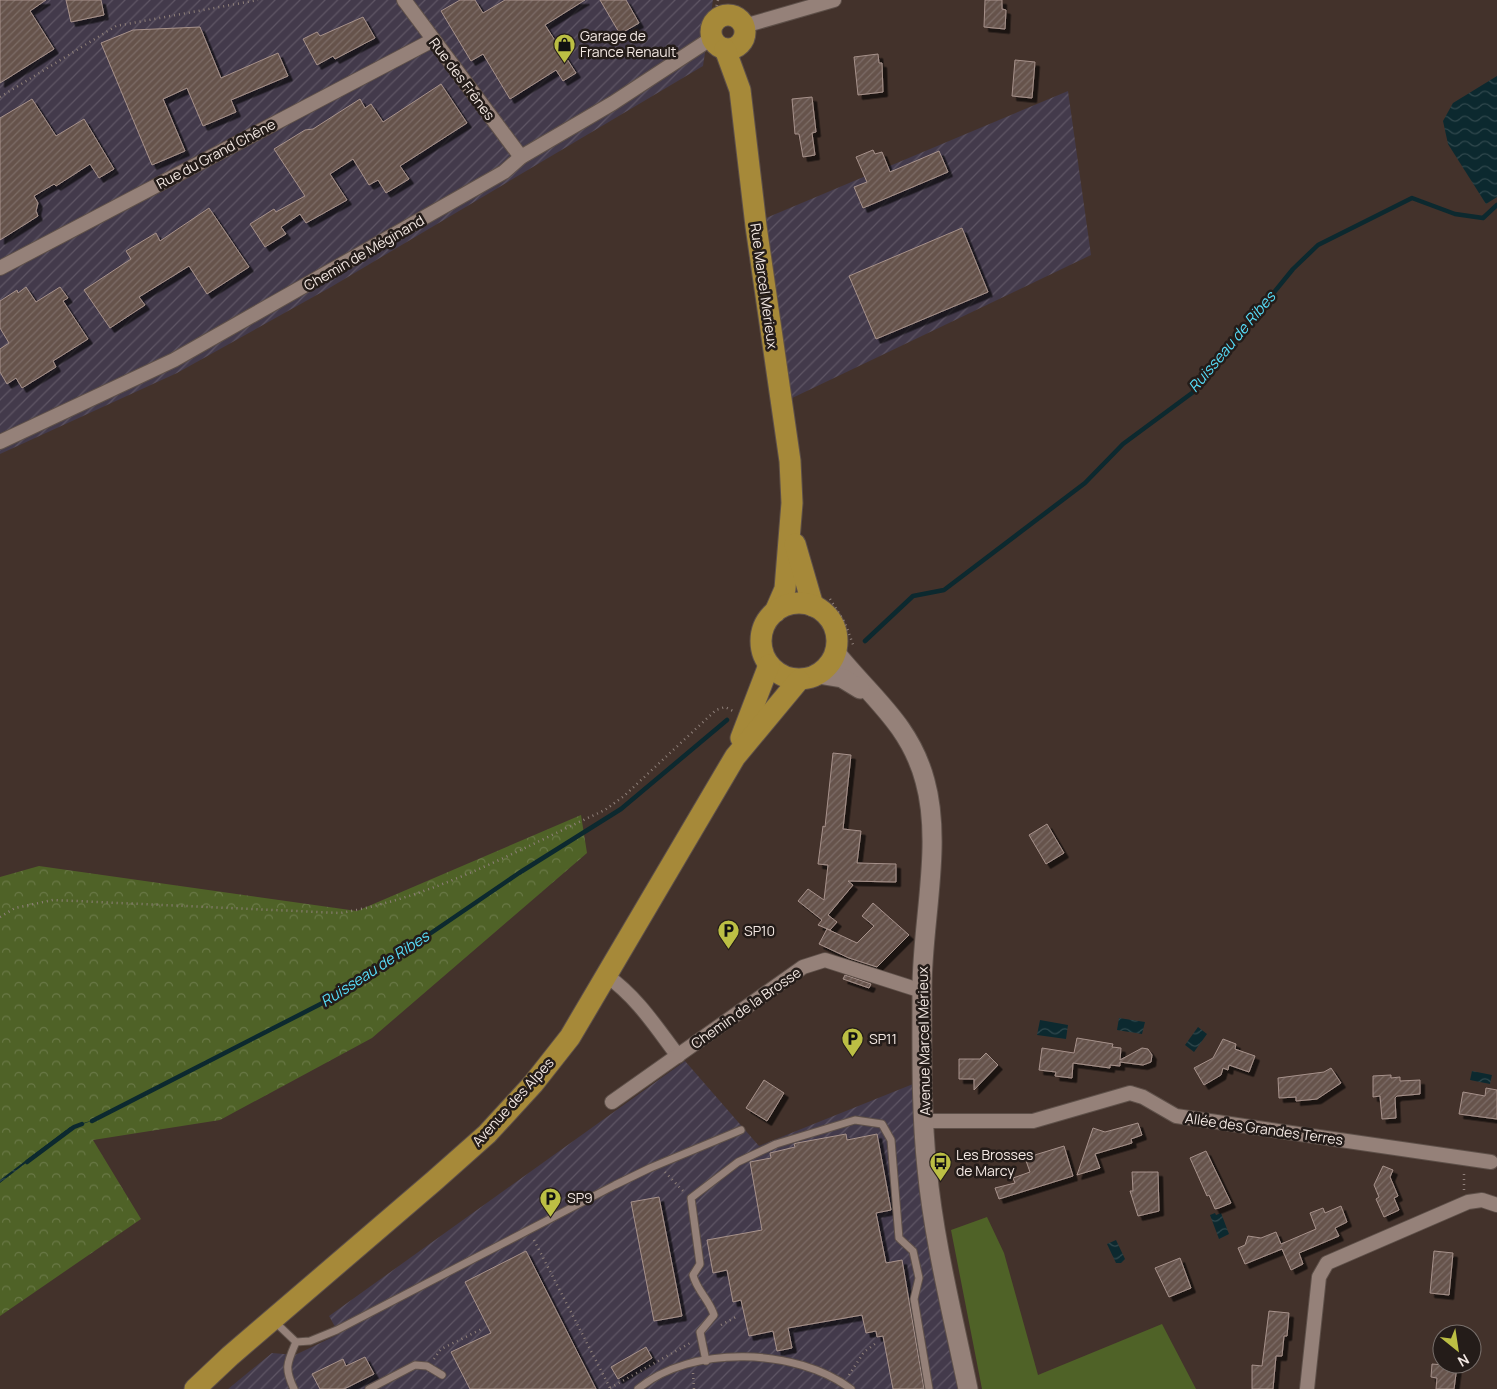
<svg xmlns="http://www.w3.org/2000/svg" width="1497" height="1389" viewBox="0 0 1497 1389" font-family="Manrope,sans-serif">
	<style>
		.industrial { fill: url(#industrial-furrows) }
		.grass { fill: #4f6227 }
		.forest { fill: url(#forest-crowns) }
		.water { fill: url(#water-waves) }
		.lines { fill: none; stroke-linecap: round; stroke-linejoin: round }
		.stream { stroke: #0c292f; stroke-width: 4.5 }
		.building { fill: url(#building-hatch); stroke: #a7928b; filter: url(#shadow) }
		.lane-casing { stroke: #5e5049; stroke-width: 9 }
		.street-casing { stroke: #5e5049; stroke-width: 16 }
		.secondary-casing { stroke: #5e5049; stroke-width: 21 }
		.primary-casing { stroke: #5e5049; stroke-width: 23 }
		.path { stroke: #8f807a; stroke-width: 2.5; stroke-dasharray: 1 4; stroke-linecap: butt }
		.lane { stroke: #958179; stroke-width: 7 }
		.street { stroke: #958179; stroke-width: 14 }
		.secondary { stroke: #958179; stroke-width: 19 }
		.primary { stroke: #a68939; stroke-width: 21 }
		.labels { text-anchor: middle; stroke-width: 5; stroke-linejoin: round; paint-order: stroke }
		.poi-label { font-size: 14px; fill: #f3e8e3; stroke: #241c19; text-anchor: start }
		.street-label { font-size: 14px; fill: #f3e8e3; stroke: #241c19 }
		.water-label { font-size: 15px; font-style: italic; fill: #57ddf9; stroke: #241c19 }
	</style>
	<defs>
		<pattern id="industrial-furrows" width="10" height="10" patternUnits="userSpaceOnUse" patternTransform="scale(1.25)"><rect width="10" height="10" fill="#433a4b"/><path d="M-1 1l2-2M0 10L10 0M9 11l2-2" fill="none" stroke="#5f5665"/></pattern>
		<pattern id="forest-crowns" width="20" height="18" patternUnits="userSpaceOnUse" patternTransform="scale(1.25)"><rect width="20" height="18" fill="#4f6227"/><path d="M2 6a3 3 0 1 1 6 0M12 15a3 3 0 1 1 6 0" fill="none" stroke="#697846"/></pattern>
		<pattern id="water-waves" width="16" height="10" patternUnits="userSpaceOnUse" patternTransform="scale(1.25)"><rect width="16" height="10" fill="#0c292f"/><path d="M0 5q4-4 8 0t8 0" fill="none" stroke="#30484d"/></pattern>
		<pattern id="building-hatch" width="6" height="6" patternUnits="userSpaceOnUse" patternTransform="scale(1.25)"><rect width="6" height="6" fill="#66534c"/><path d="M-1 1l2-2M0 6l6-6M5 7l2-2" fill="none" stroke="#7c6c66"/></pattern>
		<filter id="shadow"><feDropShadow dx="4.5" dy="4.5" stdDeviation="0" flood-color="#0009"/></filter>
	</defs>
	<rect width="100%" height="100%" fill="#43322b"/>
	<g class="industrial">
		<path d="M0,0H713L703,66L331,287L177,373L0,454Z"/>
		<path d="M1068,91L1091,255L788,400L766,218Z"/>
		<path d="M685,1061L759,1146L913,1084L919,1190L958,1389H228L272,1353L295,1355L339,1334L329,1316Z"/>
	</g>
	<path class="grass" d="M987,1217L1004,1253L1038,1375L1162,1324L1196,1389H982L951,1230Z"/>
	<path class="forest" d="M581,815L587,853L372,1038L220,1120L93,1140L141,1219L0,1316V877L39,866L357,911Z"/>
	<g class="water">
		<path d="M1497,76V197L1486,204L1448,144L1443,121L1453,103Z"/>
		<path d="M1119,1018L1145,1022L1142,1034L1117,1030Z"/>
		<path d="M1040,1020L1068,1025L1066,1039L1037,1035Z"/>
		<path d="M1198,1027L1207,1034L1194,1052L1185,1045Z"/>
		<path d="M1472,1071L1492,1075L1490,1084L1470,1080Z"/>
		<path d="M97,1119L77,1126L66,1132L0,1183V1180L70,1127Z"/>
		<path d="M1215,1213L1216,1215L1221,1213L1229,1234L1219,1239L1210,1215Z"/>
		<path d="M1116,1240L1125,1259L1121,1263H1116L1107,1244Z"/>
	</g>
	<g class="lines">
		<g class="stream">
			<path d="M865,641L913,596L944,590L1085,483L1123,444L1192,393L1293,269L1318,245L1412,198L1455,214L1483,218L1497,205"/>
			<path d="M92,1121L346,991L519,873L621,809L727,720"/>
			<path d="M27,1162L74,1127L82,1124"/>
		</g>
	</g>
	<g class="building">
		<path d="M0,0H46L30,11L54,49L0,83Z"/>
		<path d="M66,0H101L104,15L71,22Z"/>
		<path d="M460,0H475L483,13L505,0H585L545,25L576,73L563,81L556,70L510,99L483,54L471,61L441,11Z"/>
		<path d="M600,0H626L639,23L620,34Z"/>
		<path d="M985,0H1002V9L1006,10L1005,29L984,27Z"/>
		<path d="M363,17L375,38L335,59L333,56L317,65L303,39L317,32L320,36Z"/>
		<path d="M200,27L221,78L278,53L288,76L231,100L236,112L203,126L187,88L163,99L185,151L152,165L101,43L133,30Z"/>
		<path d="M878,54L879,63H882L883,92L858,95L854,57Z"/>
		<path d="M1015,60L1035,62L1032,98L1012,96Z"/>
		<path d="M441,84L467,123L400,166L409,179L386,193L378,180L369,185L353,159L330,174L347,200L306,223L300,214L281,227L286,234L265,247L250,224L274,209L276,212L305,196L274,149L305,130L313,129L360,99L365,108L371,104L383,122Z"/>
		<path d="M812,97L816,132L812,133L815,155L803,157L799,134H795L792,99Z"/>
		<path d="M32,99L56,136L84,119L114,169L99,178L90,164L56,186L54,184L34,196L38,203L36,211L38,216L0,240V118Z"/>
		<path d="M873,150L875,154L882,152L890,172L939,151L948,172L863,208L854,187L867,182L856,157Z"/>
		<path d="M209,208L249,267L207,294L189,266L139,297L145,305L110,328L84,290L131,259L126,251L156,233L160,241Z"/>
		<path d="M962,228L988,292L876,339L849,276Z"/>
		<path d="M26,287L36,302L60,287L68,298L63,301L88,339L53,361L56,367L22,388L16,378L7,384L0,372V349L9,343L0,328V301L17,290L18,293Z"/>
		<path d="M833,753L851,755L843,829L861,831L857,863L896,864V882L848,881L853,885L828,915L837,922L830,930L818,925L822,920L798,901L808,889L824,900L828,865L818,864L823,826L825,827Z"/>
		<path d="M1047,824L1064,853L1046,864L1029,835Z"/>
		<path d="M873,903L909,935L877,967L849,958L819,944L827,929L857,943L874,926L862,916Z"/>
		<path d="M845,975L871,984L869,988L843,979Z"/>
		<path d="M1077,1038L1113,1044L1112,1047L1121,1048L1120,1060L1142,1048L1148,1049L1152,1055L1151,1062L1143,1065L1120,1062V1066L1110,1065V1068L1073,1063L1072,1078L1055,1076L1056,1072L1039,1070L1042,1048L1074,1053Z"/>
		<path d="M1223,1039L1236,1044L1235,1049L1255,1056L1249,1072L1229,1065L1228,1070L1223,1068L1221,1075L1204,1085L1194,1068L1213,1058Z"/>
		<path d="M986,1053L998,1065L974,1090V1079H959V1059H980Z"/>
		<path d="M1331,1068L1341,1083L1317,1099L1296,1101V1097L1279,1098L1278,1078L1324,1072Z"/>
		<path d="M1391,1075V1078L1400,1077V1081L1420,1080V1094L1397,1096L1395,1098L1396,1118L1382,1119L1380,1096L1373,1097V1076Z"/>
		<path d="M764,1080L784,1093L767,1121L746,1108Z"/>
		<path d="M1486,1088L1497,1090V1119L1459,1114L1463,1092L1485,1096Z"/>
		<path d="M1138,1123L1142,1135L1131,1139L1132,1143L1095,1154L1100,1168L1077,1175L1093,1128L1105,1132Z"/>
		<path d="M846,1134L847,1140L877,1134L891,1210L876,1213L886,1263L902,1260L924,1389H893L883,1336L877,1337L876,1331L866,1333L862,1315L788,1328L792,1348L777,1351L773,1331L749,1336L741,1300L733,1302L727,1270L713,1273L707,1240L762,1230L750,1162L771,1158L770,1153L795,1147L794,1144L797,1143Z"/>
		<path d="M1064,1146L1073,1176L999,1199L995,1188L1015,1183L1013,1178L1030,1172L1025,1158Z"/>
		<path d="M1206,1151L1231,1203L1219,1208L1215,1209L1209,1195L1207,1196L1190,1158Z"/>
		<path d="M1383,1166L1393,1170L1390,1177L1398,1196L1394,1198L1399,1210L1384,1217L1376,1199L1379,1197L1374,1185Z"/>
		<path d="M1132,1172H1158L1159,1211L1138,1216L1130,1191H1133Z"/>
		<path d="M659,1197L682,1316L654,1321L631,1202Z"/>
		<path d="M1341,1206L1347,1222L1335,1228L1339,1236L1299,1253L1303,1264L1291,1270L1282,1249L1245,1264L1238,1248L1245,1245L1248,1236L1261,1238L1276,1232L1281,1244L1316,1229L1310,1213L1323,1208L1325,1213Z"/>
		<path d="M526,1251L596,1389H470L451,1352L491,1333L465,1282Z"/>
		<path d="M1434,1251L1453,1253L1449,1295L1430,1293Z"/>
		<path d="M1180,1258L1191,1288L1169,1297L1155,1268Z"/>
		<path d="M1269,1311L1289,1313L1287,1336H1284L1282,1356H1276L1273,1389H1252V1365L1262,1366Z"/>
		<path d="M646,1347L652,1358L618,1379L611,1367Z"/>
		<path d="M365,1357L374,1374L344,1389H320L312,1374L343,1359L346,1366Z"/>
		<path d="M1432,1364L1457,1366L1454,1389H1436L1437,1378L1431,1377Z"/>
	</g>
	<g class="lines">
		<defs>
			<g id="lane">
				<path d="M274,1321L296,1342L310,1341L337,1330L615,1185L650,1168L741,1130"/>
				<path d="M706,1361L700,1332L714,1315C709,1299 697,1291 693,1275L700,1264L691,1198L738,1162L776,1144L855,1120L882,1124L891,1140L899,1238L913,1251L919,1278L914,1299L929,1389"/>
				<path d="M294,1389C284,1368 287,1363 296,1342"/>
				<path d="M369,1389L415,1365L427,1366L442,1375"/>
				<path d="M638,1389C691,1344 797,1348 851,1389"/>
			</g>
			<g id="street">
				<path d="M404,0L521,157"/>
				<path d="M744,26L834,0"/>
				<path d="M0,268L433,40"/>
				<path d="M0,442L174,360L504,172L521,157L613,103L712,38"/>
				<path d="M607,976C637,997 656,1027 678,1056"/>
				<path d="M612,1102L803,967L825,960L922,991"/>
				<path d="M925,1121H1033L1130,1093L1143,1097L1176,1116L1491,1162"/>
				<path d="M1307,1389L1319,1277L1327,1263L1468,1202L1482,1200L1497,1205"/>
			</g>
			<g id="secondary">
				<path d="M835,652C870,696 910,724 925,781C943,845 921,927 922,993C922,1051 921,1111 927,1168C934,1242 953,1316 968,1389"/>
				<path d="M818,674L842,678L860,689"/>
			</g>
			<g id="primary">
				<circle cx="728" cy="32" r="17"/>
				<path d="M725,49L740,90L756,226L790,461L792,503L785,589L775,612"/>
				<path d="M795,544L813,606"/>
				<circle cx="799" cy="641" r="38"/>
				<path d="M741,738L769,665"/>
				<path d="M195,1389L230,1356L434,1181L487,1134L533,1084L570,1037L735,757L799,680"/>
			</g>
		</defs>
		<use href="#lane" class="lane-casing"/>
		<use href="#street" class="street-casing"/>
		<use href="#secondary" class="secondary-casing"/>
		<use href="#primary" class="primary-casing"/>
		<g class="path">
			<path d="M718,0L716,8L719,18"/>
			<path d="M0,97L116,26L258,0"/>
			<path d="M830,599L845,623L854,647"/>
			<path d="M0,917L15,908L53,900L340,913C433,898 520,849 605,810L624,796L716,710L725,707L733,711"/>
			<path d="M665,1172L684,1192"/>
			<path d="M1464,1190V1173"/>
			<path d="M534,1240L610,1388"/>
			<path d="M721,1325L736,1317"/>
			<path d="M434,1359L441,1349L482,1329"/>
			<path d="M693,1373L694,1389"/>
			<path d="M849,1375L864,1352L876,1343"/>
			<path d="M610,1388L692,1342"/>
		</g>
		<use href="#lane" class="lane"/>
		<use href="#street" class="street"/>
		<use href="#secondary" class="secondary"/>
		<use href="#primary" class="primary"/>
	</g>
	<defs>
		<symbol id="shop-pin" viewBox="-11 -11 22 30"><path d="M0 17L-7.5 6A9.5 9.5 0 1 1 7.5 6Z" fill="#bcbf44" stroke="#241c19"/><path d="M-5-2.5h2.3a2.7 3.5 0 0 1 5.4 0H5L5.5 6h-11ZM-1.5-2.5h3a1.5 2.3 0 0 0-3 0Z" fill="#111"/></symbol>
		<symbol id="parking-pin" viewBox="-11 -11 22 30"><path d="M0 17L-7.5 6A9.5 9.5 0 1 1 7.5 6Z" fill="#bcbf44" stroke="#241c19"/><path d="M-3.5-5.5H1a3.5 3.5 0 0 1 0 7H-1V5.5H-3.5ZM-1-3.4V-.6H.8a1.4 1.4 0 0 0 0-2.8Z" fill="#111"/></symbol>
		<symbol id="bus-pin" viewBox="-11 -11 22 30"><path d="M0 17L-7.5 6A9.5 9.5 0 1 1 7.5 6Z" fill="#bcbf44" stroke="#241c19"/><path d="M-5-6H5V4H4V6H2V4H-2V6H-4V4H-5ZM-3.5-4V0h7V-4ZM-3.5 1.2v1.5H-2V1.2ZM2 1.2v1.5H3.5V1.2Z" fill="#111"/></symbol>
	</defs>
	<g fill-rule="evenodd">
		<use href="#shop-pin" x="552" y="32" width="25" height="34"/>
		<use href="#parking-pin" x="716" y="918" width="25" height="34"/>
		<use href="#parking-pin" x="840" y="1026" width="25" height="34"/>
		<use href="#bus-pin" x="928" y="1150" width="25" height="34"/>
		<use href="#parking-pin" x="538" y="1186" width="25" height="34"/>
	</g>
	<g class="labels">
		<g class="poi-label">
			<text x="580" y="41">Garage de<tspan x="580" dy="16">France Renault</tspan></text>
			<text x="744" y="936">SP10</text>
			<text x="869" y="1044">SP11</text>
			<text x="956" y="1160">Les Brosses<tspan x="956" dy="16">de Marcy</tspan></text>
			<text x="567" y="1203">SP9</text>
		</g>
		<g class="street-label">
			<text transform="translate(462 79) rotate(53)" y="5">Rue des Frênes</text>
			<text transform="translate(216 154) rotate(-28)" y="5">Rue du Grand Chêne</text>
			<text transform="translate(364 253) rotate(-30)" y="5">Chemin de Méginand</text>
			<text transform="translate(764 286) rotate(82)" y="5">Rue Marcel Merieux</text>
			<text transform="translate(746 1008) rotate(-35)" y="5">Chemin de la Brosse</text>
			<text transform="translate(924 1041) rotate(-91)" y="5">Avenue Marcel Mérieux</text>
			<text transform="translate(513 1102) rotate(-48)" y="5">Avenue des Alpes</text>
			<text transform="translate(1264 1129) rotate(8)" y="5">Allée des Grandes Terres</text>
		</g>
		<g class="water-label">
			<text transform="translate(1232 342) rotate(-50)" y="5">Ruisseau de Ribes</text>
			<text transform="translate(375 969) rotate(-33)" y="5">Ruisseau de Ribes</text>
		</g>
	</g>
	<g transform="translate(1457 1349) rotate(150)"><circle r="24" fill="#241c19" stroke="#776e6a"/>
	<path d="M0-4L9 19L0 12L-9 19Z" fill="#bcbf44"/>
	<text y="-8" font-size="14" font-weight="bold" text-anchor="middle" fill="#f3e8e3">N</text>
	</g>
</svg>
